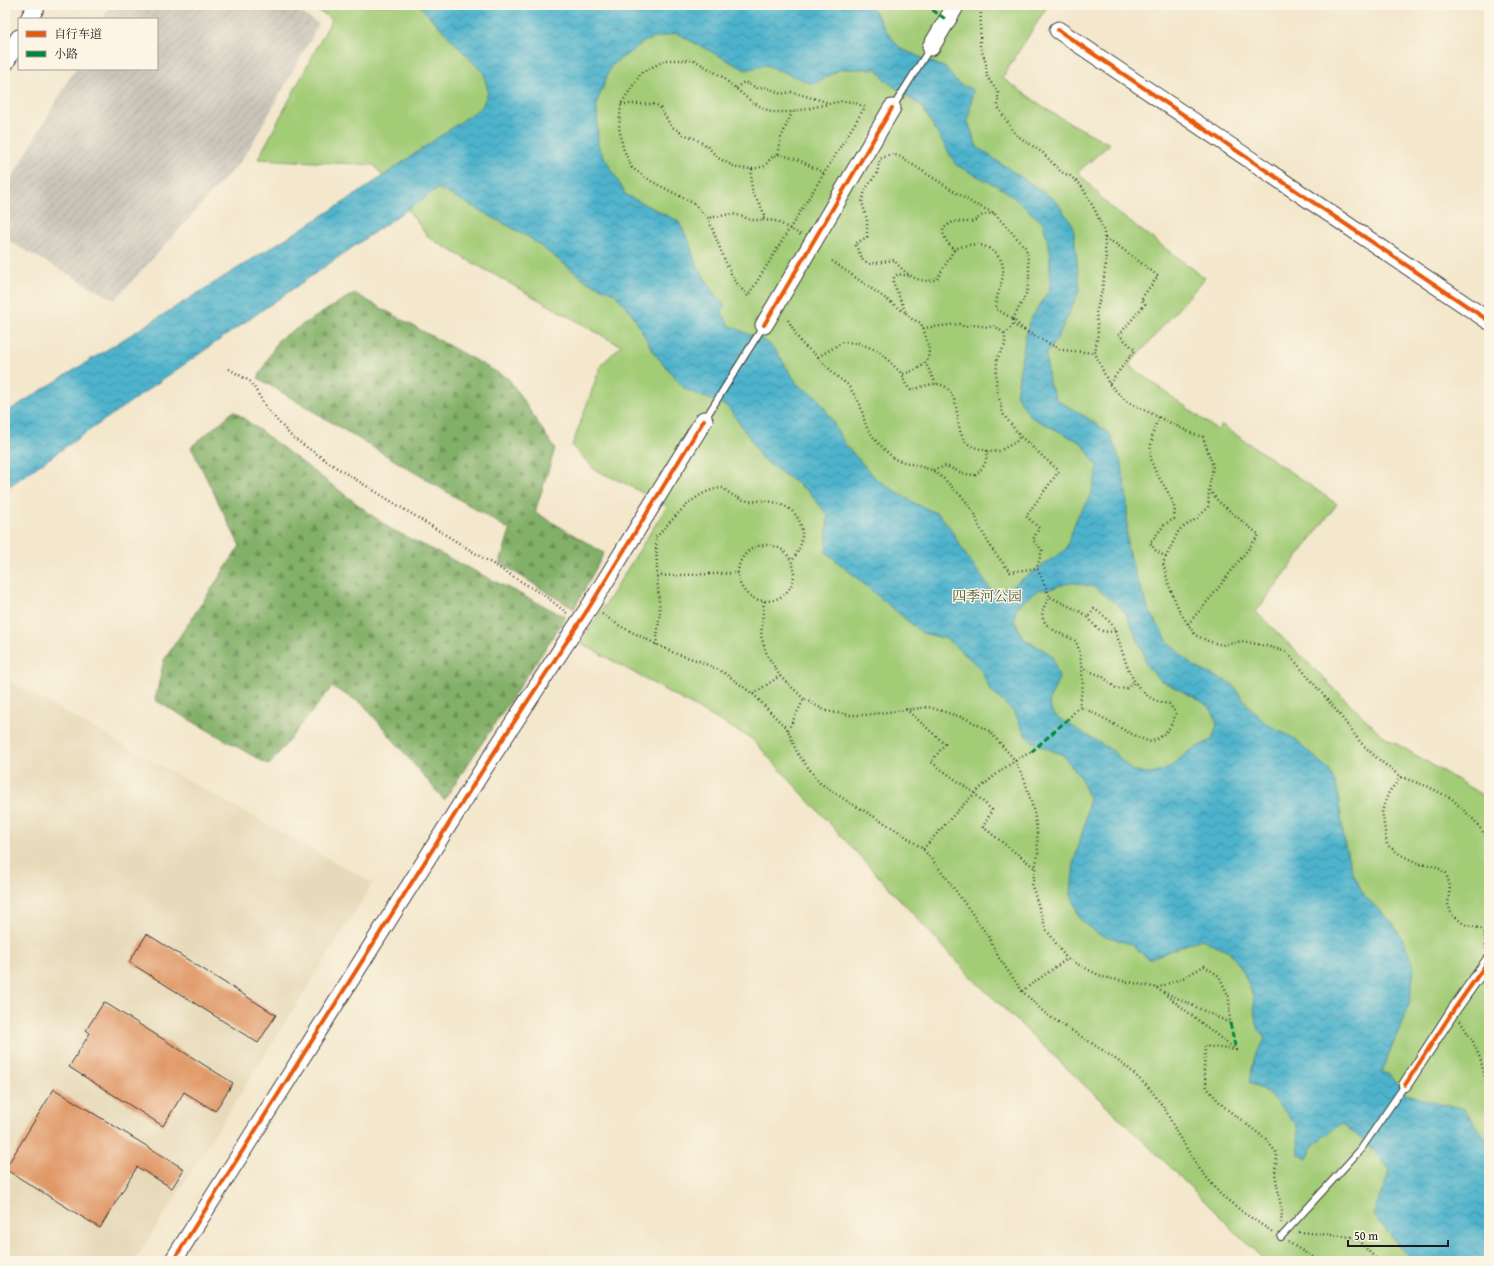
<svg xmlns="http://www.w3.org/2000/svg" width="1494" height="1266" viewBox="0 0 1494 1266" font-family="'Gentium Book Plus','Noto Serif SC',serif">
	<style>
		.built { fill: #e7daba }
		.industrial { fill: url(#industrial-furrows) }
		.green { fill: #a3cc77; stroke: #60744a }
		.forest { fill: url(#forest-firs); stroke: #4f6642 }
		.water { fill: url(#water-waves); stroke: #346874; fill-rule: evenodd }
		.building { fill: #e09766 }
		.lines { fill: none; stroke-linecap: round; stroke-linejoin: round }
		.lane-casing { stroke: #3c3a36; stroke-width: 8 }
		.street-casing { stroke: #3c3a36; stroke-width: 14 }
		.secondary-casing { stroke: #3c3a36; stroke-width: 19 }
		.path { stroke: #3c3a36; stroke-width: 2.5; stroke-dasharray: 1 3; stroke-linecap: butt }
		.lane { stroke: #fff; stroke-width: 6 }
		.street { stroke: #fff; stroke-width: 12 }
		.secondary { stroke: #fff; stroke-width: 17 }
		.quiet { stroke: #00873e; stroke-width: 3; stroke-dasharray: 6 3; stroke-linecap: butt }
		.cycleway-casing { stroke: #fcf5e5; stroke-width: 6 }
		.cycleway { stroke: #e8590c; stroke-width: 4 }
		.labels { text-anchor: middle; stroke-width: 3; stroke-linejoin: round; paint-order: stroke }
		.park-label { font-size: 14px; fill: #4b5a3c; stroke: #fcf5e5 }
	</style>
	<defs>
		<pattern id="industrial-furrows" width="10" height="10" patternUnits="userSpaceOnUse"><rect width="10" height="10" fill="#c8c4b8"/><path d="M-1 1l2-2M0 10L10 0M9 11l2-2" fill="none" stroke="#aba89e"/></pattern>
		<pattern id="forest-firs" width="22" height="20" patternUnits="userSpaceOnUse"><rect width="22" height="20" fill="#82b068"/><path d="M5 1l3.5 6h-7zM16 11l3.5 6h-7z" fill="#6a8e55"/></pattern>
		<pattern id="water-waves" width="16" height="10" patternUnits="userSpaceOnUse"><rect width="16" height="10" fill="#4db3cc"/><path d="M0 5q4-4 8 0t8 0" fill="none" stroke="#3f91a5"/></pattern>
	</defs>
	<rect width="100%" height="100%" fill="#fcf5e5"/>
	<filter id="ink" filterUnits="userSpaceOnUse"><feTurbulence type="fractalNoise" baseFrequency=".025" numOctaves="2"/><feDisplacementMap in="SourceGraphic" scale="8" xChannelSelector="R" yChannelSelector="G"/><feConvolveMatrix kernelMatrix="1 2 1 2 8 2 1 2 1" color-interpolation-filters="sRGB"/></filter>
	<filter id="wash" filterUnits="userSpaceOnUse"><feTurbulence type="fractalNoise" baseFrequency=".012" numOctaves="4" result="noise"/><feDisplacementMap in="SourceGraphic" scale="16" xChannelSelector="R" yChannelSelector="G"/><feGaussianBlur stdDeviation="0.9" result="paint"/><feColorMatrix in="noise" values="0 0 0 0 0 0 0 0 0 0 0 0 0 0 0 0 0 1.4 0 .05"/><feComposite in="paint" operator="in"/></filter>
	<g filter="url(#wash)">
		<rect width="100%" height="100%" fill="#f3e7cc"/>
		<path class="built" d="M5,679L373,883L135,1261H5Z"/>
		<path class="industrial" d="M111,5H288L319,24L249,149L237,165L115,300L5,239V190L75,69H157V19H103Z"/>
		<path class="green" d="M309,5H1048L1002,78L1057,116L1110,144L1078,172L1110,207L1205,278L1129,365L1217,430L1222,425L1337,504L1256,612L1382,735L1489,799V1261H1265L1160,1157L973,979L752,739L581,643L667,506L624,483L595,470L572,446L601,365L621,346L429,238L374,165L258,159L332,19Z"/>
		<g class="forest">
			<path d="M354,293L509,379L555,449L535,512L604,553L574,609L500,563L510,530L258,378L278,340Z"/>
			<path d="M234,411L389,528L566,617L444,800L363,704L332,687L269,765L155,700L164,660L240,546L191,447Z"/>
		</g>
		<path class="water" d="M419,5H871L886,31L901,49L946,68L957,83L973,90L968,122L977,147L1056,201L1073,225L1080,289L1058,337L1046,354L1049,383L1057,400L1086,417L1110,434L1122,465L1127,502V546L1137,580L1149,610L1168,642L1193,666L1232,684L1247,704L1265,723L1295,739L1329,770L1337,788L1345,846L1352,871L1365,897L1392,922L1405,944L1414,968L1410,1002L1382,1072L1390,1075L1407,1095L1440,1104L1463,1108L1489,1142V1261H1412L1373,1215L1390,1170L1370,1146L1342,1123L1315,1143L1307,1159L1299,1155L1297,1125L1267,1092L1249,1082L1255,1056L1265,1039L1256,1025L1253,996L1243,971L1229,951L1201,939L1148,959L1131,944L1098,934L1080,919L1071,894L1074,862L1086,819L1089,797L1079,775L1063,755L1036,744L1026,736L1014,712L991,691L980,668L947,639L922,633L826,552L828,516L809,492L762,459L751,440L728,407L685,389L654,353L631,312L614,293L588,282L527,236L438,188L5,489V413L354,196L482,107L488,92L484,74ZM676,33L746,70L766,65L813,84L841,69H877L885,80L922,107L956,165L1006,191L1043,223L1050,251V289L1029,322L1025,339L1016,395L1031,417L1082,443L1098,468L1091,495L1077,517L1066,549L1032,573L1005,590H991L967,557L950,528L939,514L916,504L876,479L844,443L829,415L817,397L798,385L776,351L767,342L729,325L722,313L724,305L712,291L694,259L689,241L678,221L626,195L598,146L597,102L611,66L645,41ZM1071,582L1094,587L1115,602L1126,614L1143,651L1146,665L1160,680L1201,701L1212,710L1217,724L1212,740L1189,751L1168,769L1151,774L1131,770L1113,751L1062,720L1052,713L1049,701L1059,678L1052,655L1023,638L1014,619L1017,606L1038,590L1050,589Z"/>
		<g id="blocks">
			<g class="building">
				<path d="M147,934L276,1015L258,1043L129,962Z"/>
				<path d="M104,1002L233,1083L215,1111L184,1092L163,1126L69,1067L90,1033L86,1030Z"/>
				<path d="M54,1089L184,1169L172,1188L137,1167L100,1228L5,1169Z"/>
			</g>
		</g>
	</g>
	<g filter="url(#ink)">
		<use href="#blocks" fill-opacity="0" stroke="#3c3a36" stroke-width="1"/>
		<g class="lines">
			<defs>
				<g id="lane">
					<path d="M893,107L930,48"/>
					<path d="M705,419L764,325"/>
					<path d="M1281,1237L1361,1149L1405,1085"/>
				</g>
				<path id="street" d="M1405,1085L1453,1011L1489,960"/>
				<g id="secondary">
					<path d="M29,19L37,5"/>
					<path d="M1058,30L1489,321"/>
					<path d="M931,47L956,5"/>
					<path d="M5,63L19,38"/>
					<path d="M764,325L892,108"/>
					<path d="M173,1261L484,768L590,606L704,420"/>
				</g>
			</defs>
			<use href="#lane" class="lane-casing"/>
			<use href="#street" class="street-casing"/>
			<use href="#secondary" class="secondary-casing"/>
			<g class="path">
				<path d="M981,9L980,46L986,63L987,77L998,92V107L1015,134L1043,153L1061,172L1070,176L1081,185L1096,212L1104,232L1106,262L1102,291L1096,313L1098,333L1095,353L1109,384L1126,401L1193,434L1203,437L1213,466L1209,489L1208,508L1196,519L1179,530L1163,563L1169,586L1180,612L1195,635L1208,641L1222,645L1242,641L1266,646L1287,652L1336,710L1361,743L1377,758L1401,777L1429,787L1452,799L1474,820L1486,836L1489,858"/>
				<path d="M666,60H694L721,76L752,102L771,112H792L842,101L853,102L865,107L748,296L734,280L723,256L708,218L693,203L651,181L632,168L623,148L619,127L621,104L641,73Z"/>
				<path d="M736,88L744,82L757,88L766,87L781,94L791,92L823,101L828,103"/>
				<path d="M621,104H653L659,106L671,126L683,134L694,138L707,146L718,158L737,168L752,169L751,182L753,194L759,203L765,215L763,220H750L742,216L732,214L708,218"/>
				<path d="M778,154L781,138L792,112"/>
				<path d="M752,169L765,166L771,158L778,154L799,160L824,173"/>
				<path d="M994,213C990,214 984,214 981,216C977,219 975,221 970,222C955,223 957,217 943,229C943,238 948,243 954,250L937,279C919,285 905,274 894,260L869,264L863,260L855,244L867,237V220L862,202L865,190L877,173L880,159L891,154L899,156L974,204L994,213L1026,248L1029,265V280L1027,292L1013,319L1024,330L1013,325L1005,334V345L997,359L996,386L1003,414L1020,436L1059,471L1026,516L1039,528L1033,540L1042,550L1037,568L1050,597"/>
				<path d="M763,220L776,221L801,235"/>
				<path d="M1105,238L1116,244L1158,276L1141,299L1145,304L1119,335L1135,350L1109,384"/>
				<path d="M954,250C962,245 975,243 984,246C989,248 993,251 997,255C1012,271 995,290 996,309L1013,319V325"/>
				<path d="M832,261L906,313L893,282L894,277L898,274L909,276"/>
				<path d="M906,313L912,319L921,323C931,350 937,366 902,374L906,385L911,390C919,388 928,384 935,384C957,384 956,412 959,426C960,432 962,436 964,441L973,447L992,452L999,451L1016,442L1020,436"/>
				<path d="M788,320L801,343L818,357L835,375L848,385L860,404L866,426L876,441L894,459L932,470L944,479L965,500L975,514L979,526L992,549L1010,572L1037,568"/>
				<path d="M923,328L959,324L965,327L973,325L989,327L995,326L1005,334"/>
				<path d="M1024,330L1061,350L1095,353"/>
				<path d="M818,357L843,342L858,343L879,351L902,374"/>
				<path d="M925,362L936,384"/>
				<path d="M229,369L251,382L267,409L292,437L334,466L548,598L568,614"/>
				<path d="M1159,417C1153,429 1148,449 1152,462C1157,482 1179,498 1174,519L1165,524L1150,543L1155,550L1166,557"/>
				<path d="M933,470L946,466L965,474L975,475C984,468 987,462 987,450"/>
				<circle cx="766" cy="573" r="28"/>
				<path d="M738,573L657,576L656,537C674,519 695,489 723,488C731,495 738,499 748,501C754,502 760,500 766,501C781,502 798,511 801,526C804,541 800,549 792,561"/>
				<path d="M764,601L761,636L767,655L780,676L804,699"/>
				<path d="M602,614L620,626L674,653L699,661L723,672L753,694L788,730L797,753L820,783L850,803L870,814L901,833L923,849L943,873L988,936L999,958L1022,991L1047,1015L1101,1049L1128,1068L1150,1089L1165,1109L1178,1135L1199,1168L1221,1195L1247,1215L1274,1233"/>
				<path d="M1088,617C1096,628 1100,634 1115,631"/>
				<path d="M1188,624L1212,596L1259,535L1219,502L1209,490"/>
				<path d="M656,645L660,613L657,576"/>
				<path d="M1082,666L1086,670L1102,676L1117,689L1128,688L1134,682"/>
				<path d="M753,694L780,676"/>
				<path d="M906,709L945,744L931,762L974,793L992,810L983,827L1035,868"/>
				<path d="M1068,719L1079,707L1083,684L1080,653L1076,641C1056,631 1029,624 1050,597L1079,611L1088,617L1094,609C1101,613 1107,618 1112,625C1115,629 1116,634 1118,639C1128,668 1134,699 1169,704L1176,713C1171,729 1165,735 1151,742C1125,734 1105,716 1079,707"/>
				<path d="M788,730L804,699L826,711L850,715H864L929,707L967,719L989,731L1015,760L1025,781L1034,812L1037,831L1038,853L1032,886L1046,929L1067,959"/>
				<path d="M1401,777L1389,792L1382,811L1387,845L1401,855L1420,864L1435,866L1446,873L1450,886L1448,904L1452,915L1464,924L1485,930"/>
				<path d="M923,849C956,813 987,774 1031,752"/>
				<path d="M1486,949C1485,936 1482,918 1489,906"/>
				<path d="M1157,988L1236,1050L1205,1046L1204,1072L1207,1088L1223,1106L1267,1140L1277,1154L1275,1174L1282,1212L1281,1223"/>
				<path d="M1157,988L1185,977L1204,966L1219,976L1229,997L1230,1023L1162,991"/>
				<path d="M1022,991L1067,959L1103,977L1158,988"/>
				<path d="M1460,1021L1473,1042L1480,1058L1489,1092"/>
				<path d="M1299,1232L1353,1237L1360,1242L1378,1261"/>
				<path d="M1288,1242L1319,1261"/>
			</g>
			<use href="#lane" class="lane"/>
			<use href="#street" class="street"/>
			<use href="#secondary" class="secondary"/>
			<g class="quiet">
				<path d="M925,5L947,20"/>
				<path d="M1031,752L1068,719"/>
				<path d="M1230,1023L1236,1050"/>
			</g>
			<defs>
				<g id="cycleway">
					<path d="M1058,30L1489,321"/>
					<path d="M764,325L892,108"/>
					<path d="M1405,1085L1453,1011L1489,960"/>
					<path d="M173,1261L484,768L590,606L704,420"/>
				</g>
			</defs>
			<use href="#cycleway" class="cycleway-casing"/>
			<use href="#cycleway" class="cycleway"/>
		</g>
	</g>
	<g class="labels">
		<g class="park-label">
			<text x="987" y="601">四季河公园</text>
		</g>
	</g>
	<rect width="1494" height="1266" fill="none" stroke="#fcf5e5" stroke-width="20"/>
	<rect x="18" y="18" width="140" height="52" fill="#fcf5e5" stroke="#a29e95"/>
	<rect x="26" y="31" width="20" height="6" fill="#e8590c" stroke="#a29e95"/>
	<text x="54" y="38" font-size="12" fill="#1c1c1c">自行车道</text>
	<rect x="26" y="51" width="20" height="6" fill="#00873e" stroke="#a29e95"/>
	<text x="54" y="58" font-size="12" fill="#1c1c1c">小路</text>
	<path d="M1348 1240v6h100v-6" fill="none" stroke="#1c1c1c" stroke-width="2"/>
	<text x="1354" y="1240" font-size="12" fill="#1c1c1c" stroke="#fcf5e5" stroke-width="3" paint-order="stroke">50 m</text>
</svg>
